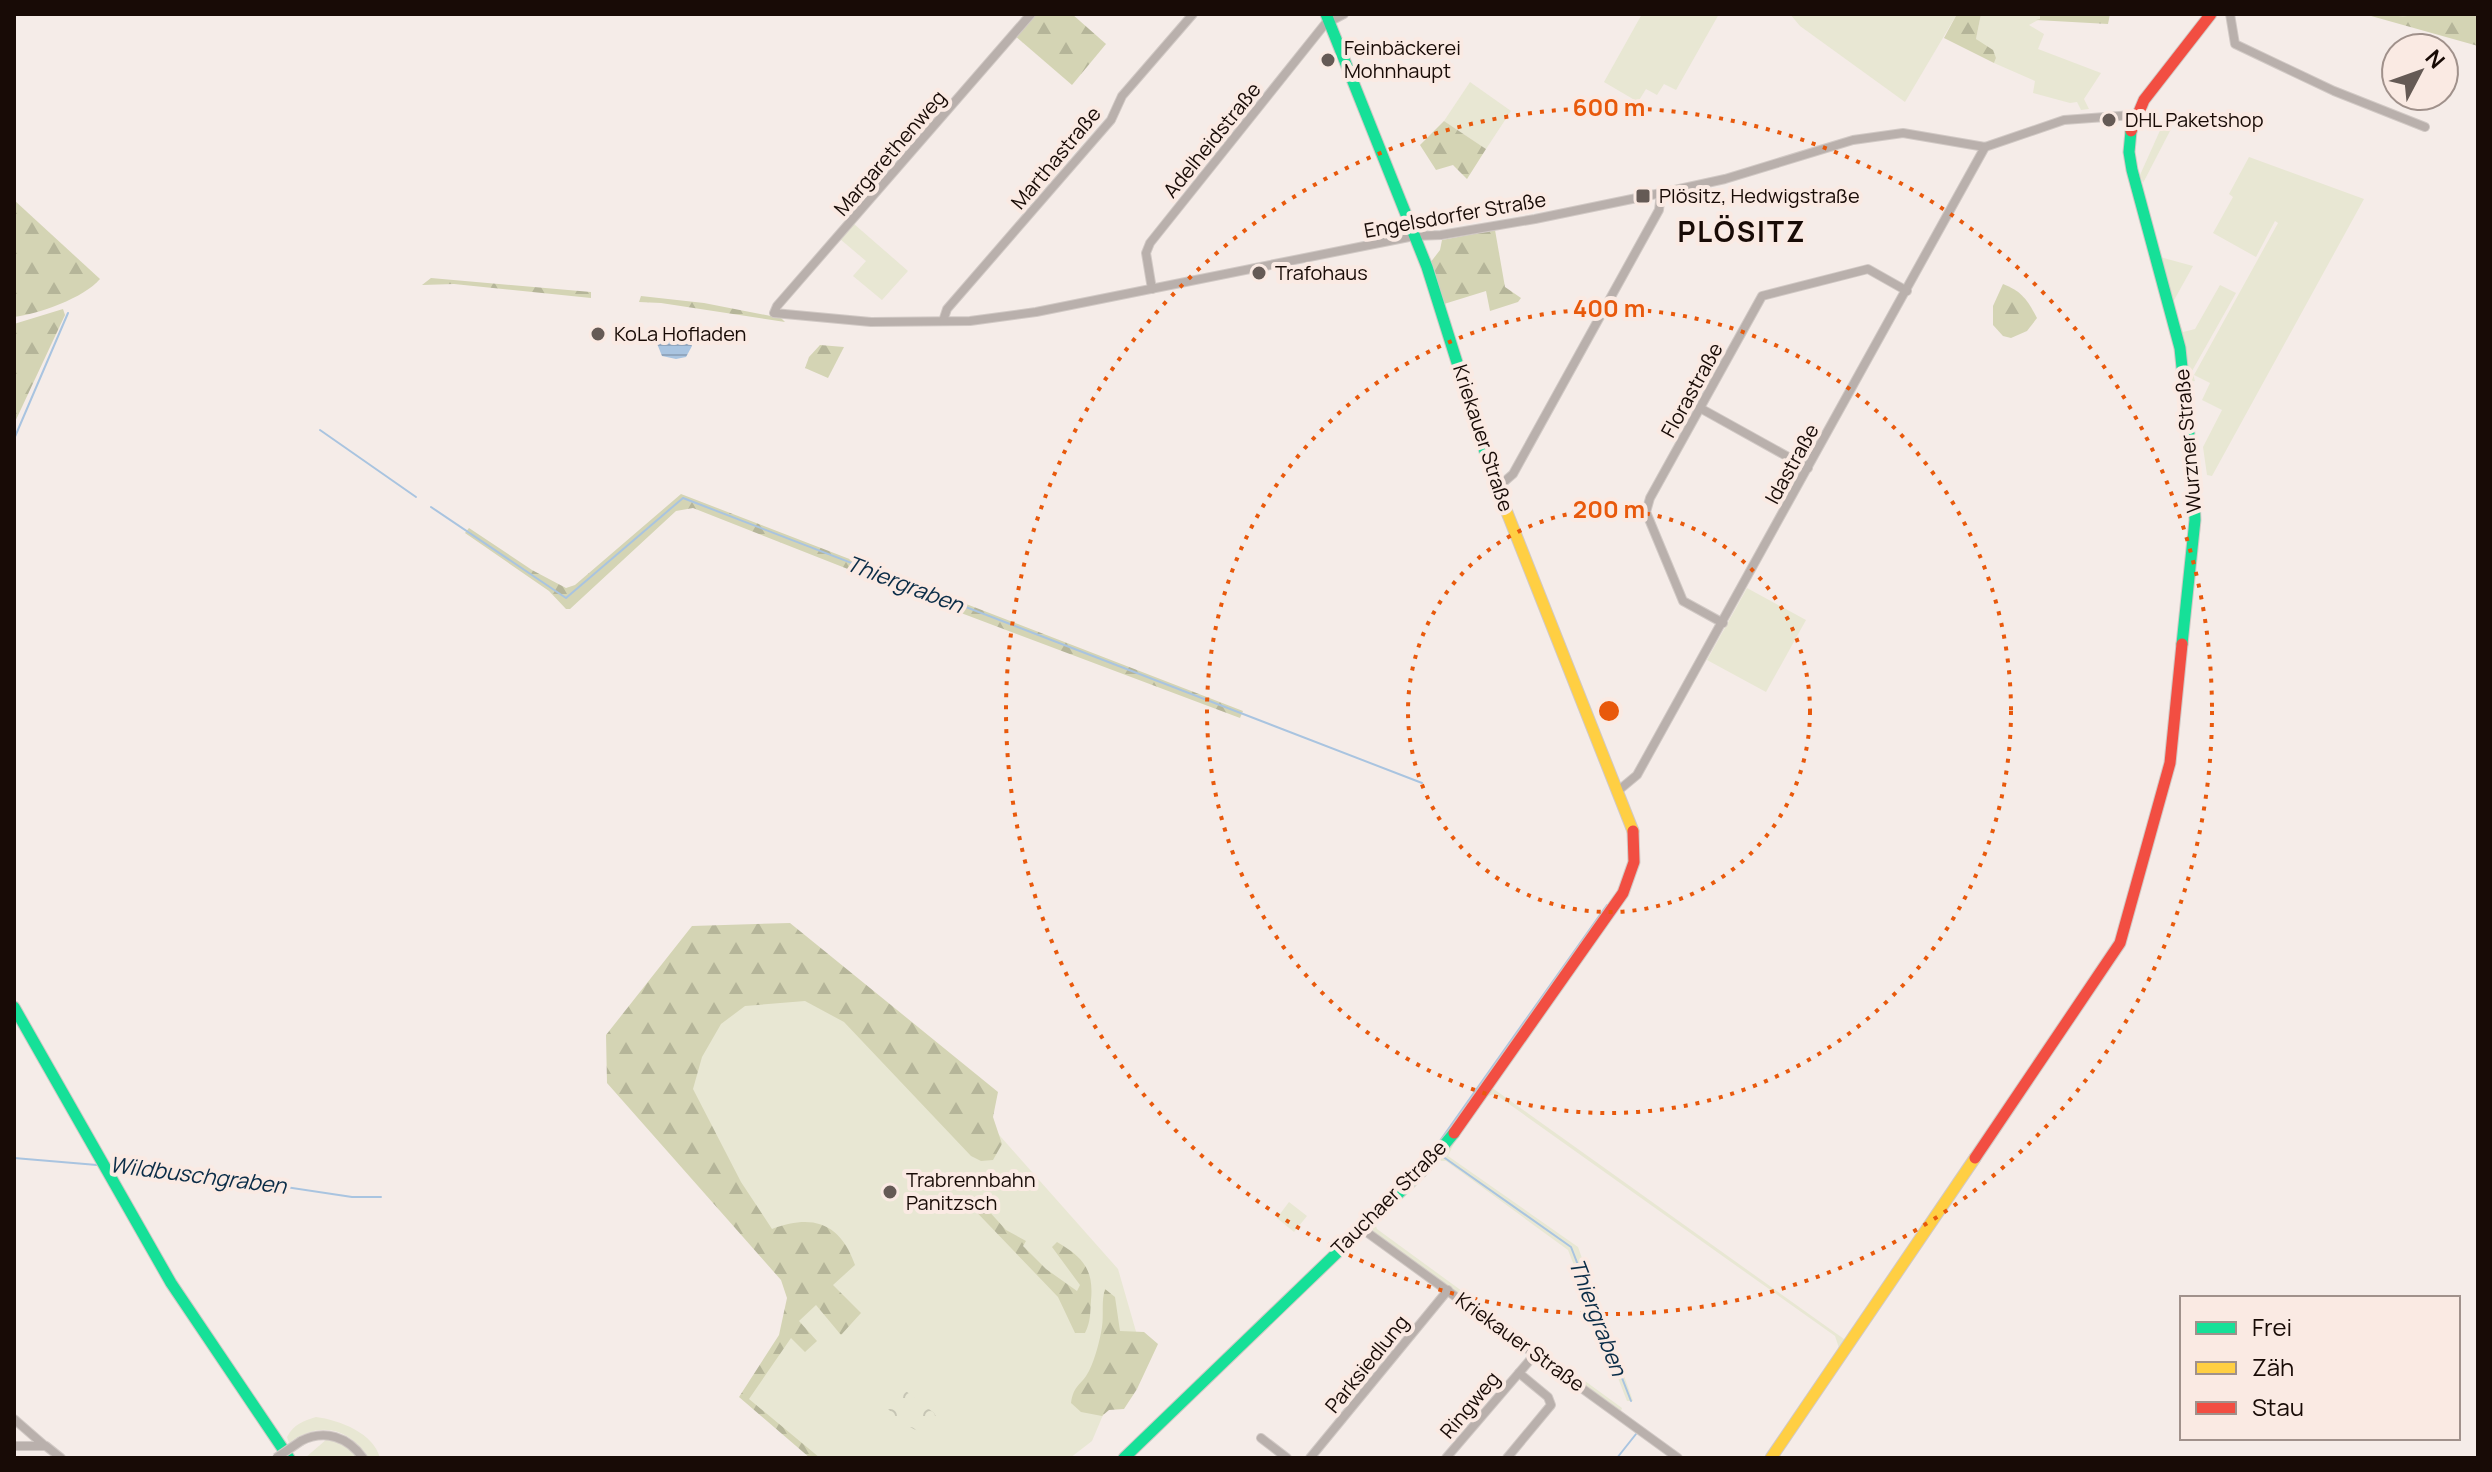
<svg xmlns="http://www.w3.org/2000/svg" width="2492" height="1472" viewBox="0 0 2492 1472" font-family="Manrope,sans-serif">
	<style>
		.green { fill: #e8e7d3 }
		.forest { fill: url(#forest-firs) }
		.park { fill: url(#park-crowns) }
		.water { fill: url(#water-rules) }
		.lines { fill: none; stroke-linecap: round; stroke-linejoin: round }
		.stream { stroke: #a9c4e0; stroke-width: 2 }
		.street-casing { stroke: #d1c9c5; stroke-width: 10 }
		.fast-casing { stroke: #d1c9c5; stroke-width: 13 }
		.slow-casing { stroke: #d1c9c5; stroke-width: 13 }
		.jam-casing { stroke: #d1c9c5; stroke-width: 13 }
		.street { stroke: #b9b0ac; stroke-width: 8 }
		.fast { stroke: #16e098; stroke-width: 11 }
		.slow { stroke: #ffcf43; stroke-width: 11 }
		.jam { stroke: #f24e42; stroke-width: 11 }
		.street-bridge-casing { stroke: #d1c9c5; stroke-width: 10; stroke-linecap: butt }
		.street-bridge { stroke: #b9b0ac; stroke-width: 8 }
		.ring { fill: none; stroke: #e8590c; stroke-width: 4; stroke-dasharray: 4 8 }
		.poi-dot { fill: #655a55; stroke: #faeae3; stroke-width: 3 }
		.labels { text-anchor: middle; stroke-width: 8; stroke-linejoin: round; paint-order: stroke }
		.poi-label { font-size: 20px; fill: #180b06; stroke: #faeae3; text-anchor: start }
		.street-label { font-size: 20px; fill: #180b06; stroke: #faeae3 }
		.water-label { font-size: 22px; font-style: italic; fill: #0a2c47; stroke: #faeae3 }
		.district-label { font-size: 28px; font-weight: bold; letter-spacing: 2px; fill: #180b06; stroke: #faeae3 }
		.centre { fill: #e8590c; stroke: #faeae3; stroke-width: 4 }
		.ring-label { font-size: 24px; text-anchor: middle; font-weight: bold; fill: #e8590c; stroke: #faeae3; stroke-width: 8; stroke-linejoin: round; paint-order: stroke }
	</style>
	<defs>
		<pattern id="forest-firs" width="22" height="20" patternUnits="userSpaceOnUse" patternTransform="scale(2)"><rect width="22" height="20" fill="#d4d4b4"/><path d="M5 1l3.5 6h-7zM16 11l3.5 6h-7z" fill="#b5b599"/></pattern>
		<pattern id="park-crowns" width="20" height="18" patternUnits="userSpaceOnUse" patternTransform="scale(2)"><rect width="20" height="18" fill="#e8e7d3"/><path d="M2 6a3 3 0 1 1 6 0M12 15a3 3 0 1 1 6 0" fill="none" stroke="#c6c5b4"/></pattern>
		<pattern id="water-rules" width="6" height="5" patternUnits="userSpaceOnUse" patternTransform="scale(2)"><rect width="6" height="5" fill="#a9c4e0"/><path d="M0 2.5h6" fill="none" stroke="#91a7bf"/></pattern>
	</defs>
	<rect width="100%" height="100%" fill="#f5ece8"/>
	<g class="green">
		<path d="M1642,14H1719L1676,90L1664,84L1657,95L1646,89L1638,102L1604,82Z"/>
		<path d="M1790,14H1957L1905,102L1800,26Z"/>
		<path d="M1981,14H2040V19L2029,25L2044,34L2038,49L2101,73L2084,99L2089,109L2081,110L2077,102L2070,103L2033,93L2035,81L1994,63L1996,58L1976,39Z"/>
		<path d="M1470,82L1511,111L1486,149L1444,121Z"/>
		<path d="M2162,126L2171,129L2143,183L2140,175Z"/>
		<path d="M2249,157L2364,199L2212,476L2207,475L2203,447L2222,410L2202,400L2210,383L2194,375L2278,223L2275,221L2256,257L2213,233L2233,197L2229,194Z"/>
		<path d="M854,224L908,271L882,300L853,276L866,261L840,239Z"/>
		<path d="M2160,257L2193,266L2173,302Z"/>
		<path d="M2220,285L2236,293L2192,371L2195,381L2189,382L2177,324L2180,323L2183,332L2195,329Z"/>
		<path d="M1747,588L1806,620L1766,692L1707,660Z"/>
		<path d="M786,966L962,1093L1118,1269L1137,1335L1092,1441L1070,1458H815L742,1399L783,1338L793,1279L675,1115L691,1036Z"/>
		<path d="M1491,1087L1844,1339L1845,1343L1802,1407L1801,1405L1839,1348L1835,1336L1495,1094L1488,1096L1457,1137L1448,1156L1578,1247L1633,1401H1627L1568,1250L1446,1161H1438L1415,1187L1377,1220L1375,1223L1377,1229L1622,1408L1621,1411L1374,1233L1371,1225Z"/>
		<path d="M1289,1202L1307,1216L1294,1232L1277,1218Z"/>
		<path d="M316,1417C339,1420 374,1433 380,1458H369C347,1427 320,1421 289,1443L287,1437C294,1424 303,1421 316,1417Z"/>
		<path d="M327,1439C341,1442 350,1447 359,1458H305Z"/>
	</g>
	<g class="forest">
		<path d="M1035,14H1072L1106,44L1072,85L1015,36Z"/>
		<path d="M1957,14H1981L1976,39L1993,50L1996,58L1994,63L1944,38Z"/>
		<path d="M2040,14H2110L2108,24L2036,20L2040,19Z"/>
		<path d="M2364,14C2378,14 2408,19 2419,14H2478V46Z"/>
		<path d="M1444,121L1486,149L1467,179L1453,165L1436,170L1420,145Z"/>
		<path d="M14,200L100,279C84,298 38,314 14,317Z"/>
		<path d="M1495,230L1505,287L1521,298L1518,302L1490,311L1486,291L1444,304L1430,263L1440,250L1442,240Z"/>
		<path d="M431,278L591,292V298L454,284L422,285Z"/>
		<path d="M2003,284C2022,291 2028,301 2037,318L2027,331L2011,338L2003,336L1993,325V306Z"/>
		<path d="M641,296L704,303L781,318L785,322L661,303L639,302Z"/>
		<path d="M63,309L65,315L14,424V324Z"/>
		<path d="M820,345L844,347L828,378L805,368L809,357Z"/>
		<path d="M681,494L1243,711L1240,718L924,599L693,508L676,511L570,609H566L549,591L465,533L469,528L532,570L566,588L575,585Z"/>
		<path d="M790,923L998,1092L993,1117L1002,1144L993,1160L981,1161L971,1156L844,1022L805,1001L745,1006L721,1024L702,1057L693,1089L741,1182L772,1229C812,1214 840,1222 855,1265L833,1285L861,1313L841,1335L816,1305L799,1321L817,1341L805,1352L791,1338L749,1399L820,1458H810L739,1397L779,1335L787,1298L781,1280L607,1083L606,1035L692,926Z"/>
		<path d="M968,1195L976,1197L1006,1230L1026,1241L1023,1246L1046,1269L1077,1291L1080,1285L1052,1247L1057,1242C1083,1257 1094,1270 1091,1300C1090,1313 1091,1321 1085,1333H1075L1058,1297L963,1198Z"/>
		<path d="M1105,1289L1115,1297L1120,1331L1144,1332L1158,1344L1137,1389L1124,1409L1109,1410L1102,1416L1081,1412L1071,1403C1074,1384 1081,1386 1089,1371C1095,1359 1100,1340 1102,1327C1104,1314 1101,1302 1105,1289Z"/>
	</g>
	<path class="park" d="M893,1381L934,1413L940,1423L933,1435C911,1433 894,1415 879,1400L881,1393Z"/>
	<path class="water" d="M666,332L688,338L692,346L686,357L676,359L662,356L656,341Z"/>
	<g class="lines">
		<g class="stream">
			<path d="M320,430L416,497"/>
			<path d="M14,439L68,313"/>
			<path d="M431,507L566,598L683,498L1422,783"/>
			<path d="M1437,1145L1607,905"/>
			<path d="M1442,1156L1571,1247L1631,1401"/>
			<path d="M14,1158L97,1165"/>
			<path d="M111,1164L220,1177L352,1197H381"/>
			<path d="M1617,1458L1636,1434"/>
		</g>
		<defs>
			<g id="street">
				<path d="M1031,14L777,306L774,313L871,322L970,321L1036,312L1414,236L1441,235L1535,219L1661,193L1725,179L1853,140L1903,133L1985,147L2064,120L2133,115"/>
				<path d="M2230,14L2235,44L2334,91L2425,127"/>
				<path d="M1152,289L1146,253L1150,243L1325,24L1344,14"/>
				<path d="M943,321L947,309L1111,120L1122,96L1193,14"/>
				<path d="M1700,408L1808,468"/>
				<path d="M1497,488L1513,474L1659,210L1661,193"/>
				<path d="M1723,623L1683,601L1646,512L1650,498L1762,296L1868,269L1907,291"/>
				<path d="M1619,790L1637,775L1985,147"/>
				<path d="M1361,1228L1678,1458"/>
				<path d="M14,1419L45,1446"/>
				<path d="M1261,1438L1287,1458"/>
				<path d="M301,1441C325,1429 348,1437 363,1458"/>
				<path d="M14,1446H46L61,1458"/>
				<path d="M1310,1458L1448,1290"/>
				<path d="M1446,1458L1536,1353"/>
				<path d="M1507,1458L1551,1405L1548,1397L1519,1373"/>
			</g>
			<g id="fast">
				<path d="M1326,14L1427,267L1493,477"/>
				<path d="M2131,131L2129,152L2132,170L2180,348L2193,474L2195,520L2182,644"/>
				<path d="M14,1007L171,1283L289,1458"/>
				<path d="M1124,1458L1426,1167L1454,1133"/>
			</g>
			<g id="slow">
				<path d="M1493,477L1633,831"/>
				<path d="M1771,1458L1975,1158"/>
			</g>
			<g id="jam">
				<path d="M2131,131L2144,100L2211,14"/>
				<path d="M1454,1133L1623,893L1634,862L1633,831"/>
				<path d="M1975,1158L2120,943L2170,763L2182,644"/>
			</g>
		</defs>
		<use href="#street" class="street-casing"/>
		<use href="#fast" class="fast-casing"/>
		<use href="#slow" class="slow-casing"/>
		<use href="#jam" class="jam-casing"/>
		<use href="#street" class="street"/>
		<use href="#fast" class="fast"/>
		<use href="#slow" class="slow"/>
		<use href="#jam" class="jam"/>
		<defs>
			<path id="street-bridge" d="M276,1458L301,1441"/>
		</defs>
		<use href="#street-bridge" class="street-bridge-casing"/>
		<use href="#street-bridge" class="street-bridge"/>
	</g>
	<g class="ring">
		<circle cx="1609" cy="711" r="201"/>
		<circle cx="1609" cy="711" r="402"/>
		<circle cx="1609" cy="711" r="603"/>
	</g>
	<g class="poi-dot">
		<circle cx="1328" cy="60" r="8"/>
		<circle cx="2109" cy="120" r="8"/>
		<rect x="1635" y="188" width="16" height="16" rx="4"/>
		<circle cx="1259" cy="273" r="8"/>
		<circle cx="598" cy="334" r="8"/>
		<circle cx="890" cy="1192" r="8"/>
	</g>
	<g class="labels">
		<g class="poi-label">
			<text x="1344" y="55">Feinbäckerei<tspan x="1344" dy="23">Mohnhaupt</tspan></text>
			<text x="2125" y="127">DHL Paketshop</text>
			<text x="1659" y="203">Plösitz, Hedwigstraße</text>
			<text x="1275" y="280">Trafohaus</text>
			<text x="614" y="341">KoLa Hofladen</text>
			<text x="906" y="1187">Trabrennbahn<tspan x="906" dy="23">Panitzsch</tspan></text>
		</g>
		<g class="street-label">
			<text transform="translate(1212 140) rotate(-51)" y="7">Adelheidstraße</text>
			<text transform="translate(890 153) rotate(-49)" y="7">Margarethenweg</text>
			<text transform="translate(1056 158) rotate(-50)" y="7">Marthastraße</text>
			<text transform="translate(1455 215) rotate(-10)" y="7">Engelsdorfer Straße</text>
			<text transform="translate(1692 390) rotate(-61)" y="7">Florastraße</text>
			<text transform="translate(1483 438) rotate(72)" y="7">Kriekauer Straße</text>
			<text transform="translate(2188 441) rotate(-95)" y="7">Wurzner Straße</text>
			<text transform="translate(1792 464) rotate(-61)" y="7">Idastraße</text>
			<text transform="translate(1389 1198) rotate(-45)" y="7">Tauchaer Straße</text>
			<text transform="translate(1520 1342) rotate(36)" y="7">Kriekauer Straße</text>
			<text transform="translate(1367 1364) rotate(-51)" y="7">Parksiedlung</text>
			<text transform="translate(1470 1405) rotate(-50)" y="7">Ringweg</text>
		</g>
		<g class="water-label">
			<text transform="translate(905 584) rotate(21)" y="8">Thiergraben</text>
			<text transform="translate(198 1175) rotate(7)" y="8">Wildbuschgraben</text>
			<text transform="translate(1598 1317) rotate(69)" y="8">Thiergraben</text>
		</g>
		<g class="district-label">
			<text x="1742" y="242">PLÖSITZ</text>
		</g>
	</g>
	<circle cx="1609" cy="711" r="12" class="centre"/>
	<g class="ring-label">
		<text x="1609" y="116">600 m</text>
		<text x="1609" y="317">400 m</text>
		<text x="1609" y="518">200 m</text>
	</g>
	<rect width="2492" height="1472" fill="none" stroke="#180b06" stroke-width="32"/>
	<rect x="2180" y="1296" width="280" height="144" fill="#faeae3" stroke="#a0918b" stroke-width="2"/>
	<rect x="2196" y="1322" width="40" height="12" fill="#16e098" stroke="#a0918b" stroke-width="2"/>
	<text x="2252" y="1336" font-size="24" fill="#180b06">Frei</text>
	<rect x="2196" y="1362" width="40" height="12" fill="#ffcf43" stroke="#a0918b" stroke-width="2"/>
	<text x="2252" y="1376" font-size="24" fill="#180b06">Zäh</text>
	<rect x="2196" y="1402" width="40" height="12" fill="#f24e42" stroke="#a0918b" stroke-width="2"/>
	<text x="2252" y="1416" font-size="24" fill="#180b06">Stau</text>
	<g transform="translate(2420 72) rotate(49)"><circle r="38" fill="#faeae3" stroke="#a0918b" stroke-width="2"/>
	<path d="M0-6L14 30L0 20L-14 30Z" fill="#655a55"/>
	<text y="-12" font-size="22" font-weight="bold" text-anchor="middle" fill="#180b06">N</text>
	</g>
</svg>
